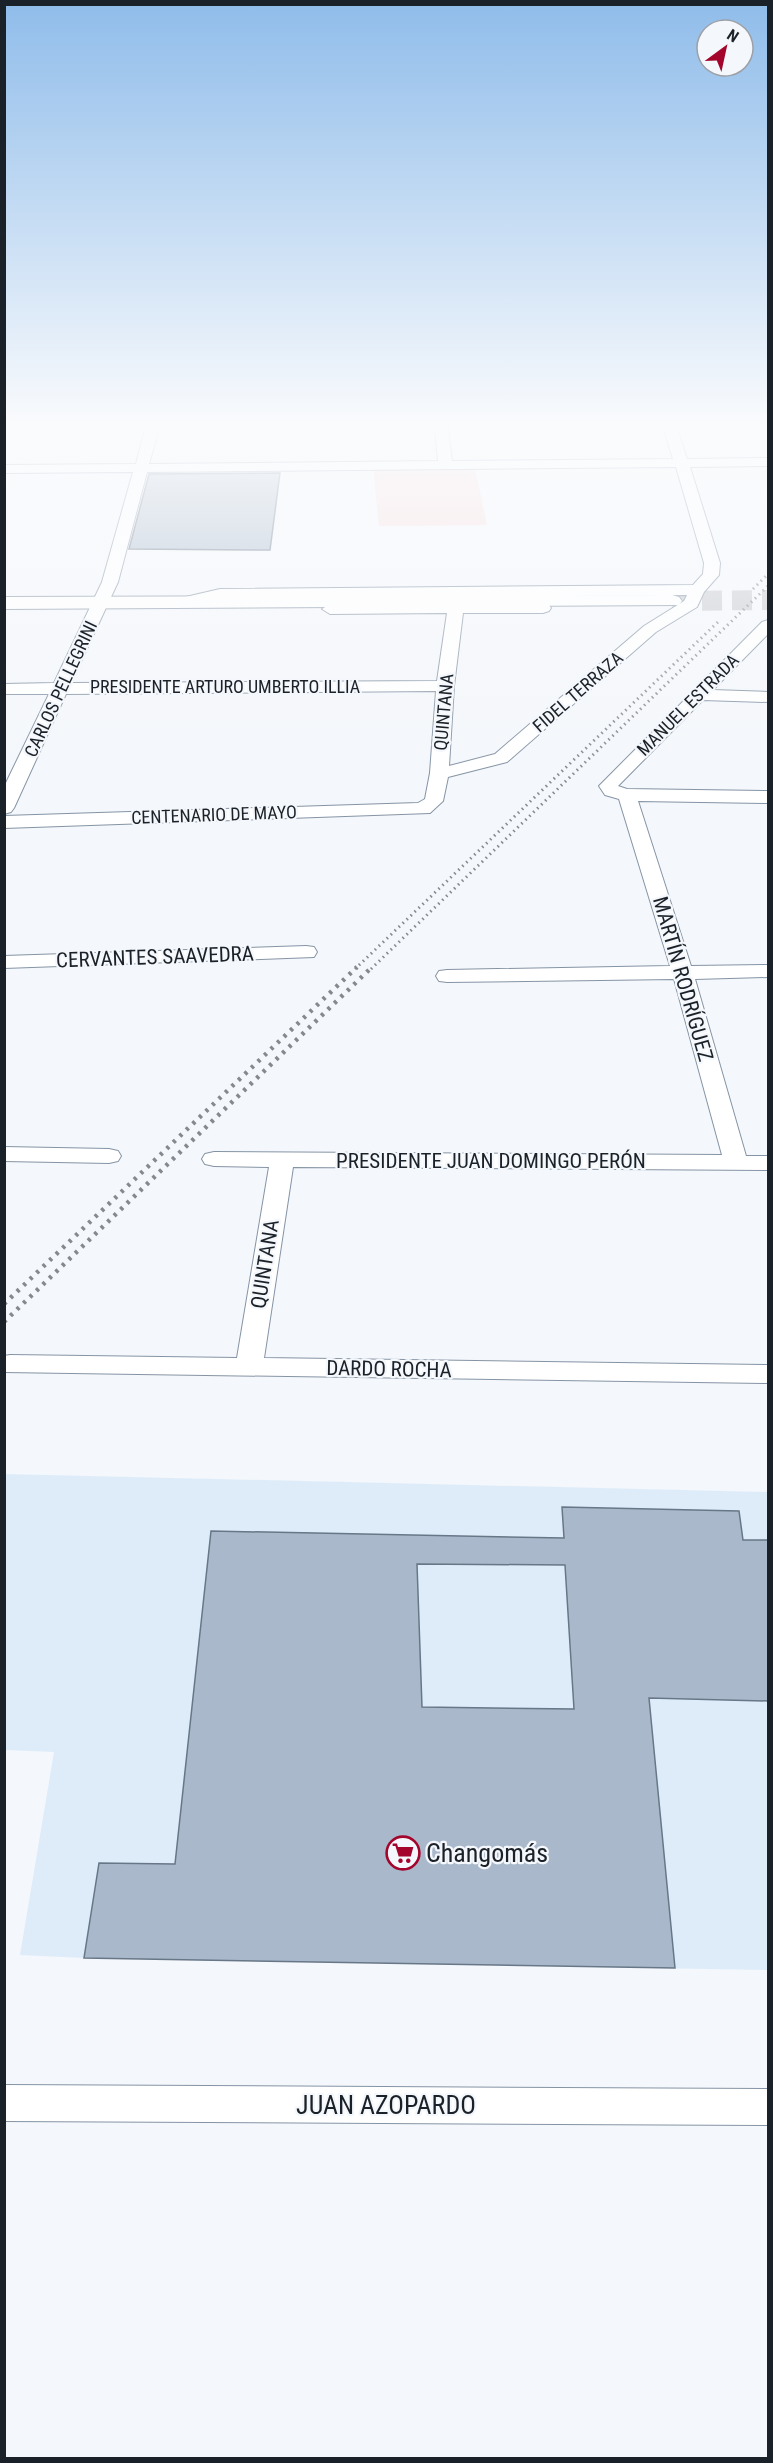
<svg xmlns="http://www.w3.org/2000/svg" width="773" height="2463" viewBox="0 0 773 2463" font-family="'Roboto Condensed',sans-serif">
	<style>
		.built { fill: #deecfa }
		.green { fill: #f9dcdc }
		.building { fill: #a9b9cb; stroke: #687787; stroke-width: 1.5; fill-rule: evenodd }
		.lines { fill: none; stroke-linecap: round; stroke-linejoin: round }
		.secondary-tunnel { stroke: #c9ccd1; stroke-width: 20; stroke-dasharray: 20 10; stroke-linecap: butt }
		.street-casing { stroke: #8594a5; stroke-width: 2 }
		.secondary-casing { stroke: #8594a5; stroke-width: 2 }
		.street { fill: #fff; fill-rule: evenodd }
		.secondary { fill: #fff; fill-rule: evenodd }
		.rail-far1 { stroke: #85898f; stroke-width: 3; stroke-dasharray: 1.5 4; stroke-linecap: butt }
		.rail { stroke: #85898f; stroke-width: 4.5; stroke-dasharray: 3 6; stroke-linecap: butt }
		.labels { text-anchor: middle; stroke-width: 4.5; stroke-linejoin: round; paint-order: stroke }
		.far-street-label { font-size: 18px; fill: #1b2128; stroke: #f4f7fb }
		.street-label { font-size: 21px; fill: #1b2128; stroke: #f4f7fb }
		.near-poi-label { font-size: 26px; fill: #1b2128; stroke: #f4f7fb; text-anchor: start }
		.near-street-label { font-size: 26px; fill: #1b2128; stroke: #f4f7fb }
	</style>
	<rect width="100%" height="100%" fill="#f4f7fb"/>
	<path class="built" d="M5,1474L768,1492V1970L84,1958L20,1955L54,1752L5,1750Z"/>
	<path class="green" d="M475,468L487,525L379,526L373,469Z"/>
	<g class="building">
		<path d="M280,473L270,550L129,549L149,474Z"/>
		<path d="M562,1507L739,1511L743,1540H768V1701L649,1698L675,1968L84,1958L99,1863L175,1864L211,1531L564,1538ZM417,1564L565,1565L574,1709L422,1707Z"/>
	</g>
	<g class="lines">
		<path class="secondary-tunnel" d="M672,601L768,600"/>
		<defs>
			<g id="street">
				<path d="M145,429H159L149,464L438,461L435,429H448L452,461L673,459L664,429H677L687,459L768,458V466L690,467L720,563L719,575L704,592L697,607L656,632L507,762L448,777L443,801L430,813L4,828V816L418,803L425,799L430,773L436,691L66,694L14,808L11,812L4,814V787L49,694H4V684L54,683L102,582L133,472L4,473V465L136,464ZM676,467L704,563L703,574L693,585L220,589L177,599L175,602L183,607L220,599L687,595L684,601L644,626L495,754L449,766L454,686L463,613H543L549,611L551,608L549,605L330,604L322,609L330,614L447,613L437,681L71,683L118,582L147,472Z"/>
				<path d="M768,620V634L713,690L768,692V702L703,700L618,786L627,789L768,791V803L638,801L691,966L768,965V977L695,979L746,1156H768V1170L293,1167L264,1358L768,1365V1383L4,1372V1356L10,1355L237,1358L269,1167L214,1166L205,1164L202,1159L205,1154L214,1152L722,1155L674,979L447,982L439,981L436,976L439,971L447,970L670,966L619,799L605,795L599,786L762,622Z"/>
				<path d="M306,946L314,947L317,952L314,957L4,968V956Z"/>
				<path d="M4,1147L109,1149L118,1151L121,1156L118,1161L109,1163L4,1161Z"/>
				<path d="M4,2085L768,2089V2125L4,2121Z"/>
			</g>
			<path id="secondary" d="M672,595L679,597L682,601L679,605L4,609V597Z"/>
		</defs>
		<use href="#street" class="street-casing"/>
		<use href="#secondary" class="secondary-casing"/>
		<use href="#street" class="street"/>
		<use href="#secondary" class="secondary"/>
		<g class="rail-far1">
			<path d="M753,589L768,574"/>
			<path d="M355,969L718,622"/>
			<path d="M371,969L768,586"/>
		</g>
		<g class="rail">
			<path d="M4,1304L357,967"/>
			<path d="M4,1322L372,967"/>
		</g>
	</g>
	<linearGradient id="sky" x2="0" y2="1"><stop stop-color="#8fbcea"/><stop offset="0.55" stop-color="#fafbfd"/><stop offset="1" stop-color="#fafbfd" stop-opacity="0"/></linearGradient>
	<rect width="773" height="773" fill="url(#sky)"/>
	<defs>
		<symbol id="supermarket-ring" viewBox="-11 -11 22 22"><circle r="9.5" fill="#f4f7fb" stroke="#a3052c" stroke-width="1.5"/><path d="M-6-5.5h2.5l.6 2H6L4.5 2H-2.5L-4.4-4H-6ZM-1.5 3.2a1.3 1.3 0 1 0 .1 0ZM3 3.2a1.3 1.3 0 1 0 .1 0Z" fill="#a3052c"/></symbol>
	</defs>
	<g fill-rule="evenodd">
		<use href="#supermarket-ring" x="384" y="1834" width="38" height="38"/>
	</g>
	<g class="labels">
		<g class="far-street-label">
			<text x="225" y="693">PRESIDENTE ARTURO UMBERTO ILLIA</text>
			<text transform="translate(61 689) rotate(-65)" y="6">CARLOS PELLEGRINI</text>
			<text transform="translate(578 692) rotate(-41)" y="6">FIDEL TERRAZA</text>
			<text transform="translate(688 705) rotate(-45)" y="6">MANUEL ESTRADA</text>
			<text transform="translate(444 712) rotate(-85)" y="6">QUINTANA</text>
			<text transform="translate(214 815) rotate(-2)" y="6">CENTENARIO DE MAYO</text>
		</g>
		<g class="street-label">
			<text transform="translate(155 957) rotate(-2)" y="7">CERVANTES SAAVEDRA</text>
			<text transform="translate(683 979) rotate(74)" y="7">MARTÍN RODRÍGUEZ</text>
			<text x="491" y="1168">PRESIDENTE JUAN DOMINGO PERÓN</text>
			<text transform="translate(265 1264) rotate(-81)" y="7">QUINTANA</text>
			<text transform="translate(389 1369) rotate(1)" y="7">DARDO ROCHA</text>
		</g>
		<g class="near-poi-label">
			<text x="426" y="1862">Changomás</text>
		</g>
		<g class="near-street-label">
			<text x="386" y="2114">JUAN AZOPARDO</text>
		</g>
	</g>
	<rect width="773" height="2463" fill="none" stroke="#1b2128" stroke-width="12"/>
	<g transform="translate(725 48) rotate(33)"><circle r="28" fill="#f4f7fb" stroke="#9da1a7" stroke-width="1.5"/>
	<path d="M0-4.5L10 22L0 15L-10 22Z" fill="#a3052c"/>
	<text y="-9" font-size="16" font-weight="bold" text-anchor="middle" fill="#1b2128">N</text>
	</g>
</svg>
